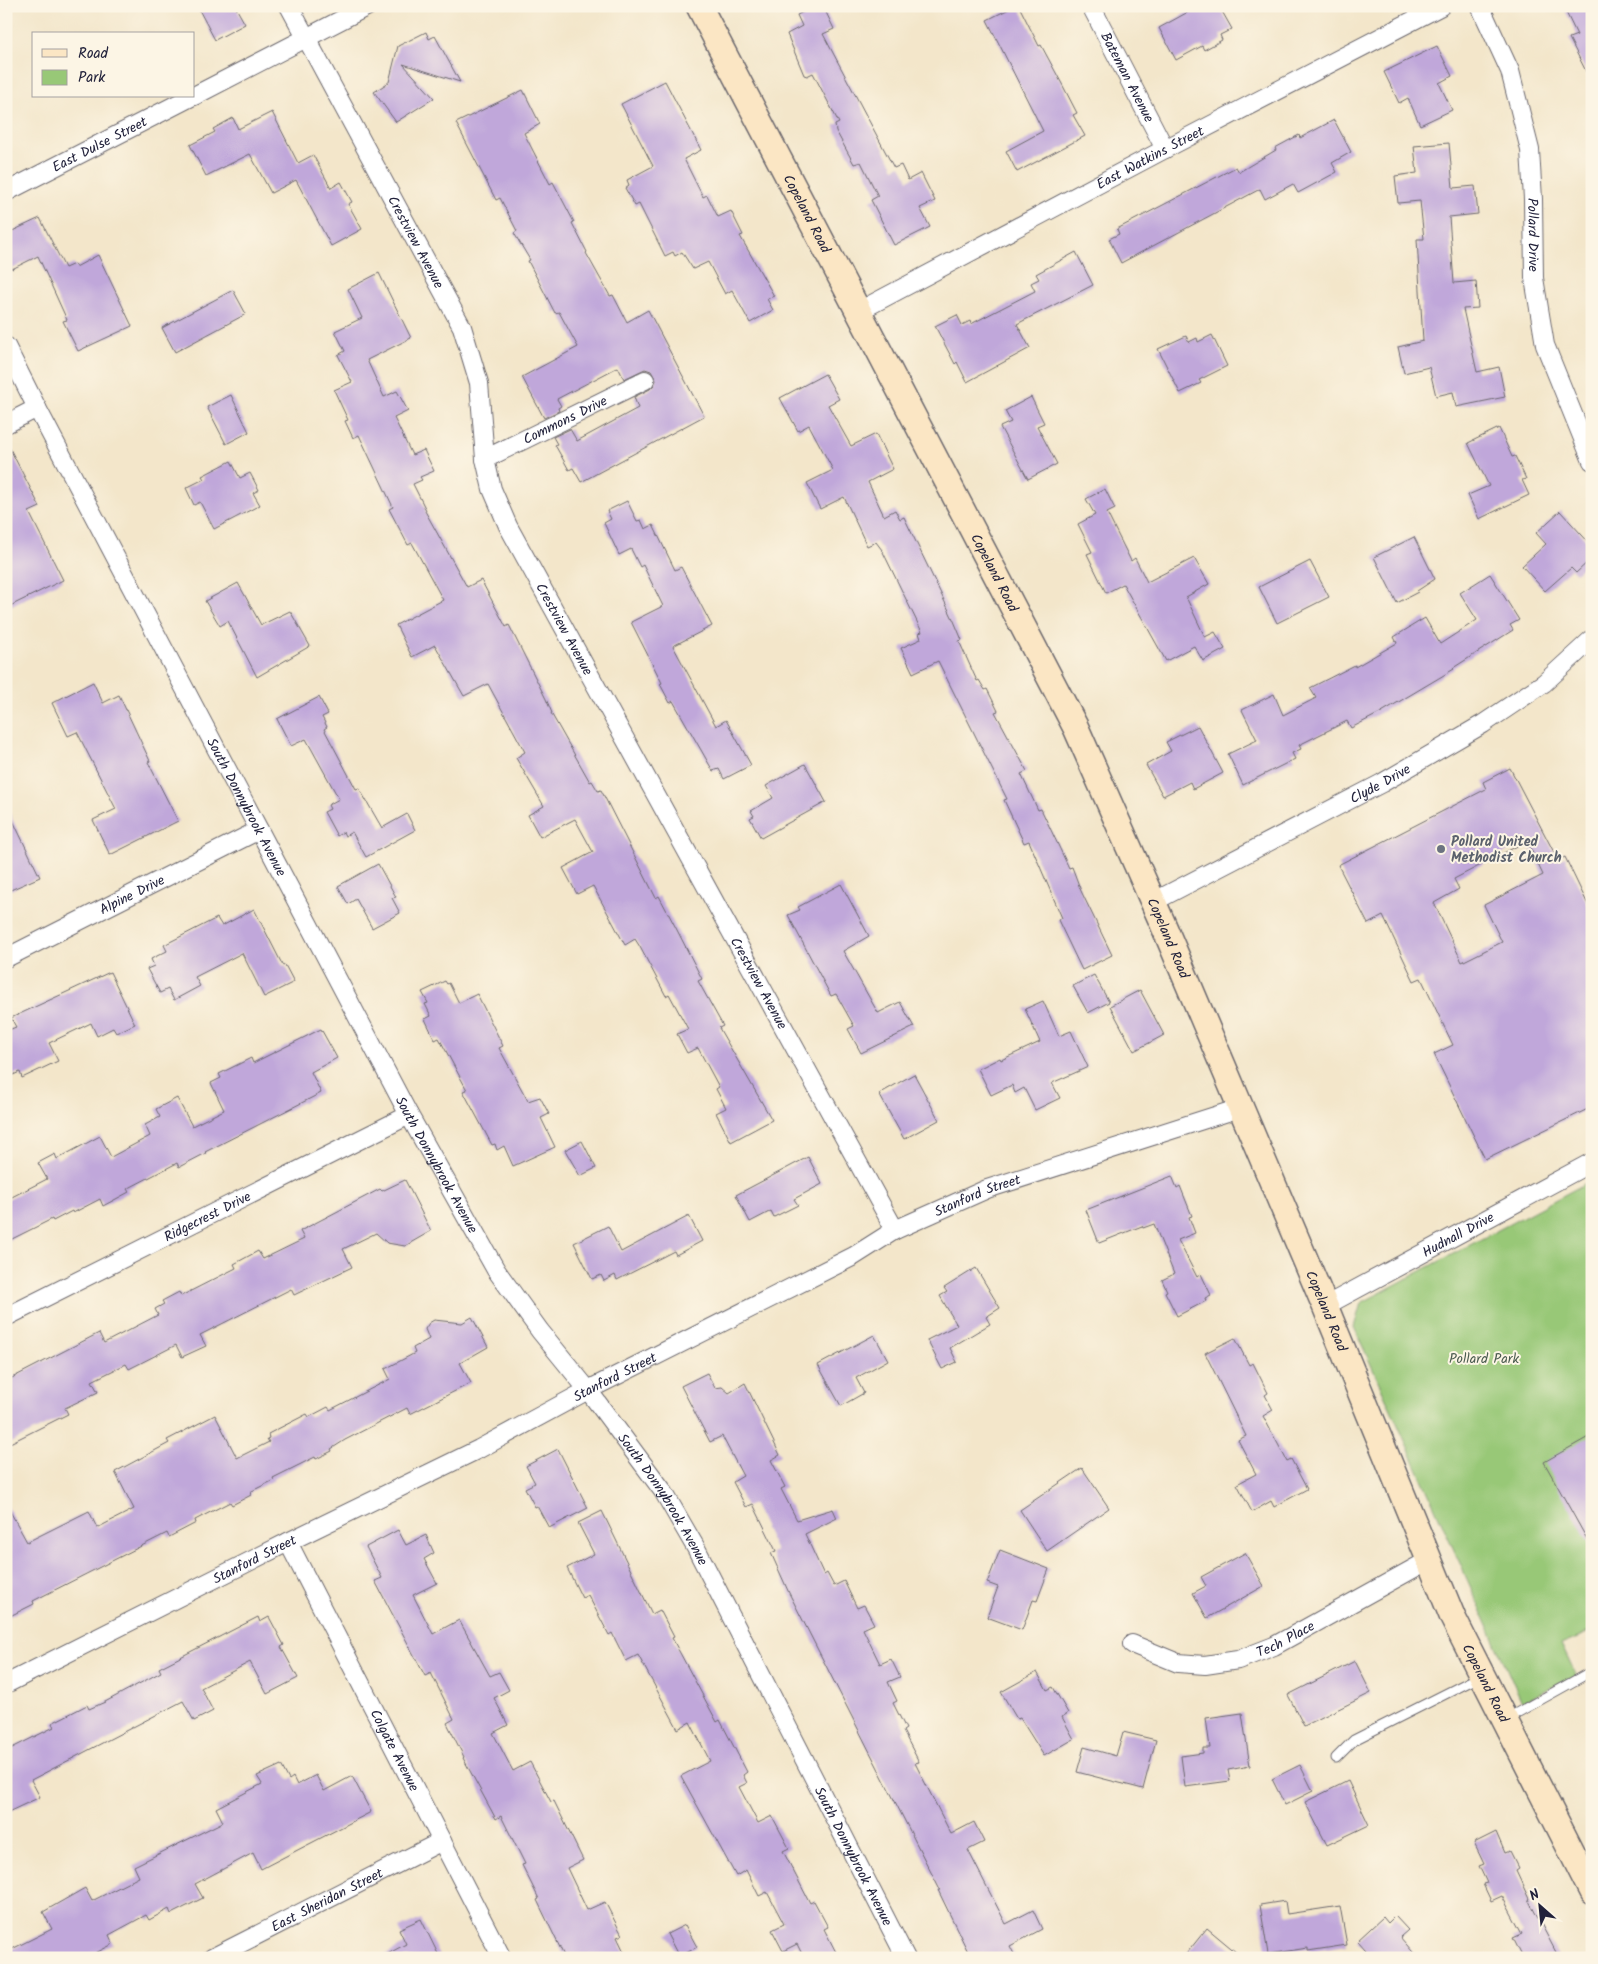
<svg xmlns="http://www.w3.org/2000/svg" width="1598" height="1964" viewBox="0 0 1598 1964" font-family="Kalam,sans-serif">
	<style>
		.green { fill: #98c877; stroke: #5d7559 }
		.building { fill: #c0a7da; fill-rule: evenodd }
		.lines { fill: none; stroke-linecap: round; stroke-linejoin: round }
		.lane-casing { stroke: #6b676d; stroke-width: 11 }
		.street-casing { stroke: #6b676d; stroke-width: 20 }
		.secondary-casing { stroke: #6b676d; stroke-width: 28 }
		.lane { stroke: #fff; stroke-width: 9 }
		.street { stroke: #fff; stroke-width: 18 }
		.secondary { stroke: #fbe6c4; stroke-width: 25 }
		.worship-dot { fill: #6b7280; stroke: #fcf5e5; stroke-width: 2 }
		.labels { text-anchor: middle; stroke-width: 4; stroke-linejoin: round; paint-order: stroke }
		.street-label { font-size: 14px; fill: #22223b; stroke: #fcf5e5 }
		.worship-label { font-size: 14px; font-weight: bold; fill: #5b616d; stroke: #fcf5e5; text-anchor: start }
		.park-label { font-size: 14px; fill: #4b5c50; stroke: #fcf5e5 }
	</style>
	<rect width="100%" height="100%" fill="#fcf5e5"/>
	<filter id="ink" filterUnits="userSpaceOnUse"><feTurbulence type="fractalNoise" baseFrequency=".02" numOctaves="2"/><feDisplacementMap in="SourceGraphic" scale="10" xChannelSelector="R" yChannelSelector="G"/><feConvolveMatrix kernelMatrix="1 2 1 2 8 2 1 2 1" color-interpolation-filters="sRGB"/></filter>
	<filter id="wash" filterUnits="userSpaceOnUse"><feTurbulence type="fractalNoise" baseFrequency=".0096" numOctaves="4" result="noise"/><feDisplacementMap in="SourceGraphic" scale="20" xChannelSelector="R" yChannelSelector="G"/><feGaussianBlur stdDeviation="1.12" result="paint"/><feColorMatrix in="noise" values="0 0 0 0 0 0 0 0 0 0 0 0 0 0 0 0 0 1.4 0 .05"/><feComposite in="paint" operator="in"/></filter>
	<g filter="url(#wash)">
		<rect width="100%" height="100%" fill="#f3e6ca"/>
		<path class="green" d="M1592,1180V1631L1561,1644L1576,1676L1522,1702L1354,1327L1361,1303Z"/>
		<g id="blocks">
			<g class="building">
				<path d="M197,6H235L245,24L215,40Z"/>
				<path d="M815,6H823L834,29L823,34L894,168L901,165L908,180L921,173L935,201L920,208L930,227L894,245L871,200L878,196L861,162L854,164L836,131L835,125L839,123L813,73L807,76L804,75L787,34L802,26L797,15Z"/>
				<path d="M1015,6H1019L1039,46L1041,45L1062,84L1077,113L1073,115L1085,136L1017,172L1006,151L1043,131L987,20Z"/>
				<path d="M1199,6H1219L1232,29L1220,35L1222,40L1204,50L1202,46L1176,60L1159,28Z"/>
				<path d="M1563,6H1592V83L1569,38L1577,35Z"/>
				<path d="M426,32L429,39L435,36L460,82L403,64L434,98L396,122L374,92L389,82L398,46Z"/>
				<path d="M1437,46L1452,76L1439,83L1452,110L1420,125L1408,98L1399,103L1384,72Z"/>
				<path d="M665,81L701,150L684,159L703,197L707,195L718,217L731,211L743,235L740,236L774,296L767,299L773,310L750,323L732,290L725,294L708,262L693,269L682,252L675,256L673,252L665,256L639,204L635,206L625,188L629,185L627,180L653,166L621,104Z"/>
				<path d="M523,90L540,124L524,133L528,141L550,184L553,182L574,222L572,223L587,252L586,253L610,296L613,295L627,322L648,310L704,416L581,482L573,468L569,470L555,445L557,444L553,437L570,429L577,441L638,408L634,397L650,389L654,385L656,380L651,371L645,369L624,379L618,367L557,399L561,406L558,408L559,411L544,418L522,377L578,347L559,312L555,313L528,261L530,260L514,233L517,231L500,198L496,200L456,123Z"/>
				<path d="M272,112L298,163L313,155L331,188L341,182L352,202L348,204L362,229L331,246L296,180L271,193L250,154L206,176L190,145L215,132L213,129L233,118L238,129Z"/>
				<path d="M1334,120L1351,152L1332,163L1337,172L1298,193L1293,184L1265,199L1260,189L1121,263L1109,239L1119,234L1117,229L1236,167L1239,172L1276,150L1275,148L1299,135L1300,138Z"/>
				<path d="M1449,143L1453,188L1475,186L1478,214L1449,217L1454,283L1476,281L1478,308L1463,309L1477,372L1499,367L1505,397L1456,407L1453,392L1436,396L1429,367L1404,373L1398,347L1423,341L1417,239H1424L1420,201L1398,203L1395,176L1417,173L1414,146Z"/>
				<path d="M40,218L65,268L74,264L76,267L98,255L132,326L78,351L63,321L67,320L38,256L12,269L6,256V234Z"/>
				<path d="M1076,252L1093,285L1017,324L1030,348L967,382L957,362L955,364L935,326L957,315L962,325L970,321L971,324L1035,291L1031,283L1039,279L1036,274Z"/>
				<path d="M379,273L411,338L367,360L384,397L397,391L408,411L394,418L412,455L424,450L434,471L420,477L422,480L413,484L426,510L425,511L467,587L481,580L506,627L509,625L546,699L552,713H551L590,782L592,781L598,791L601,790L656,898L659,896L676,928L702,979L698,981L723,1026L719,1028L772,1120L731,1142L716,1113L726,1108L716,1089L719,1087L698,1048L687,1053L677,1034L688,1029L669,994L666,996L640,947L635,939L625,945L593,886L577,894L563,868L593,852L575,819L540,837L528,815L544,806L516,758L525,752L488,684L464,696L435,645L412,657L396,625L443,600L412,543L408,545L389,509L393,507L359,435L353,438L345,421L348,420L334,390L352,382L338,355L345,351L335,331L362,318L348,289Z"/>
				<path d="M233,290L246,314L175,352L162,328Z"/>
				<path d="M1212,335L1227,366L1199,380L1201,383L1180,393L1158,349L1186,336L1189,342L1197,338L1198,342Z"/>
				<path d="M825,374L839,399L828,405L851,446L876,434L893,469L868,482L884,516L895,510L900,519L904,517L954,621L962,640L959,641L977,681L979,680L985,690L987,689L998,711L995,712L1027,771L1021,774L1038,810L1041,809L1069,868L1072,867L1081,891L1112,955L1082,970L1058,920L1062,918L1029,841L1024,843L1004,800L1007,799L938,661L913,673L901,648L921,639L919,633L922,632L882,550L876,542L867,546L844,497L820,509L807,483L833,470L809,425L798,431L780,398Z"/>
				<path d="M231,395L249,432L226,444L207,407Z"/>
				<path d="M1031,397L1044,423L1037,426L1057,464L1028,479L1000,427L1011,422L1005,411Z"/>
				<path d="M1499,428L1512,457L1515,456L1526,479L1522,480L1529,495L1479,519L1468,495L1489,486L1468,443Z"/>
				<path d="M6,441L40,507L29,512L63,580L6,608Z"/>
				<path d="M231,461L240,478L250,473L259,490L253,493L260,505L214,529L200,502L194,505L186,488L204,479L202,476Z"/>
				<path d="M1105,489L1115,509L1107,513L1131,561L1135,558L1147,582L1194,558L1209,584L1186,597L1205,637L1215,632L1225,649L1203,661L1194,646L1166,661L1123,584L1106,593L1087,554L1092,552L1078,524L1095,515L1086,499Z"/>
				<path d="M627,501L637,521L641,520L645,529L653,525L675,570L681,567L712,626L673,646L716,726L726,720L751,765L724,779L719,769L713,771L673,701L670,703L660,684L662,683L631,622L663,606L643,565L640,567L631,549L619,555L604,523L611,519L607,511Z"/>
				<path d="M1560,511L1592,546V558L1576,573L1571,568L1545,591L1522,566L1546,544L1536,533Z"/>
				<path d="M1414,537L1435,579L1417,591L1418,592L1397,603L1374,557Z"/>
				<path d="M1310,561L1329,597L1277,623L1259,587Z"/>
				<path d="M1490,574L1519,620L1510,625L1513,630L1453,668L1454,669L1380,713L1351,728L1347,721L1299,745L1301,749L1292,753L1295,759L1243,785L1228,754L1257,740L1242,710L1274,694L1283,715L1316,698L1310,688L1355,665V667L1397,643L1394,637L1425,618L1440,644L1477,620L1460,593Z"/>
				<path d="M238,583L261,625L290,611L310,646L257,677L228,621L220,626L205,601Z"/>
				<path d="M93,682L103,703L119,695L150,761L148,762L178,821L110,855L93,820L116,809L77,732L68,736L52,703Z"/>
				<path d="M319,697L328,714L322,717L327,727L324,729L356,789L359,788L382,828L407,814L415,830L366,857L352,832L345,836L343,832L337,836L324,812L330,809L328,805L339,799L306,739L291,746L277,719Z"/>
				<path d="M1198,726L1223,773L1193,789L1190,782L1163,796L1146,765L1171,751L1166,742Z"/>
				<path d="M805,764L826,802L761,838L750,818L754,816L751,811L773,798L766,786Z"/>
				<path d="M1510,768L1558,860L1565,857L1592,913V1107L1485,1159L1434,1054L1453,1045L1421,978L1414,981L1383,916L1368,924L1338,865L1486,789L1483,782ZM1527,841L1543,875L1484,905L1502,942L1462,962L1434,903L1459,889L1454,879Z"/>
				<path d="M6,806L40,877L6,892Z"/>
				<path d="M378,864L396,897L392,898L400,913L372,928L356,899L348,904L338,886Z"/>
				<path d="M841,884L869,936L843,951L878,1013L900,1002L914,1027L861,1053L848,1029L854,1026L836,994L831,996L788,915L800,910L798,907Z"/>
				<path d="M254,909L283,966L285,965L294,982L264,997L242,953L195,977L200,986L174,1000L168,989L160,993L147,969L154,966L151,959L167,951L164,945L217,918L222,926Z"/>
				<path d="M110,972L135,1024L116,1033L113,1028L97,1036L91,1023L49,1043L58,1061L22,1078L20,1072L6,1078V1031L16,1027L11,1018Z"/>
				<path d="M1094,975L1109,1002L1088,1013L1073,986Z"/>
				<path d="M445,981L447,984L449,983L459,1003L477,994L503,1046L499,1048L528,1101L540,1097L549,1114L541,1118L555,1147L513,1166L504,1146L497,1150L495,1144L492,1145L463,1091L467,1090L439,1038L435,1040L425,1019L431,1016L425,1004L428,1003L422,992Z"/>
				<path d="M1140,990L1164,1035L1134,1051L1110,1006Z"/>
				<path d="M1043,1001L1059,1036L1071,1031L1088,1067L1052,1083L1060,1098L1035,1110L1024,1088L1015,1093L1012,1085L991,1095L978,1069L1000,1058L1001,1060L1040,1042L1025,1009Z"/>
				<path d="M321,1029L337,1058L311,1072L321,1093L205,1152L206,1153L179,1167L177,1163L127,1189L129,1192L103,1206L100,1199L73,1213L72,1211L53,1221L52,1219L6,1242V1200L47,1179L38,1163L55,1154L57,1159L100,1136L111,1157L150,1136L145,1125L160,1117L156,1109L177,1098L192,1126L224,1110L211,1083L221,1078L219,1074L251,1058L253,1063Z"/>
				<path d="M914,1074L939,1120L904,1139L879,1094Z"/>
				<path d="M582,1141L596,1168L580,1176L565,1150Z"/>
				<path d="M808,1157L822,1184L794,1199L798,1205L774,1217L771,1211L750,1222L736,1195Z"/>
				<path d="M1172,1176L1177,1188L1180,1186L1192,1216L1189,1217L1195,1233L1178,1240L1197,1277L1201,1274L1211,1295L1205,1298L1206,1301L1177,1316L1165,1292L1167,1291L1162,1280L1174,1274L1154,1224L1143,1228L1142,1226L1099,1243L1086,1210Z"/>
				<path d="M405,1180L431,1231L405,1246L387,1243L376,1233L343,1249L352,1267L294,1295L291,1289L200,1335L206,1346L182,1357L176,1345L129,1369L126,1364L92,1381L98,1392L65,1408L68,1414L6,1445V1381L99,1333L104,1343L158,1315L155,1309L164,1304L162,1301L179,1292L181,1296L236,1268L234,1264L258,1251L263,1259L304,1239L300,1231L380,1189L382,1191Z"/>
				<path d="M689,1216L702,1241L676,1255L674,1251L617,1280L615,1275L604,1281L601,1275L592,1279L574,1243L608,1226L621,1252Z"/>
				<path d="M976,1268L1000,1308L986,1317L990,1324L950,1348L957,1362L942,1369L927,1340L957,1325L940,1296L947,1292L944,1288Z"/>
				<path d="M472,1317L488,1347L460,1363L471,1383L410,1414L407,1408L345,1440L331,1449L332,1451L316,1459L315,1457L273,1478L274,1480L250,1492L251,1495L232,1505L230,1502L195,1520L196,1523L169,1537L167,1533L33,1601L34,1604L6,1618V1504L27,1542L89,1511L97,1528L134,1509L115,1472L169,1443L167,1440L215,1415L237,1458L269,1442L267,1439L269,1438L268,1434L307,1414L309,1417L328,1407L330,1410L390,1379L385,1369L415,1353L413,1348L429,1339L425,1329L429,1323L434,1320L462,1323Z"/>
				<path d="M874,1335L888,1360L856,1378L864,1393L841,1406L818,1365Z"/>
				<path d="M1235,1338L1249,1365L1253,1363L1268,1393L1265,1395L1273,1410L1263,1416L1287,1461L1291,1459L1307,1489L1274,1507L1271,1501L1252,1512L1237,1484L1256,1474L1238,1440L1246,1436L1205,1353Z"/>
				<path d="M707,1373L715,1388L722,1387L729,1393L745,1383L780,1455L771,1460L785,1487L781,1489L797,1520L833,1509L837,1518L805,1534L824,1575L827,1573L834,1586L844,1581L857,1608L864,1605L874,1624L863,1629L880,1664L891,1659L900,1677L888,1682L897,1701L893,1703L906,1729L903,1731L919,1762L915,1763L951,1834L974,1822L984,1842L968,1850L1006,1924L1033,1910L1042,1929L1010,1946L1016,1958H971L938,1890H940L789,1593L771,1553L776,1551L753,1504L746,1507L733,1482L743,1476L722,1436L710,1442L681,1386Z"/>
				<path d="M1592,1435V1548L1544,1462Z"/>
				<path d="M558,1449L588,1508L549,1528L537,1506L535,1507L525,1488L535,1483L526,1466Z"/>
				<path d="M1082,1468L1109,1508L1047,1551L1020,1510Z"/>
				<path d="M602,1511L652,1614L660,1610L674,1637L672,1638L717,1722L720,1720L747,1772L743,1775L747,1783L739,1787L758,1823L772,1816L789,1848L783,1851L810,1903L814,1901L828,1927L824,1929L839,1958H804L797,1944L783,1951L772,1930L784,1924L767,1892L759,1896L746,1870L736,1876L681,1776L710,1761L690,1722L678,1729L638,1655L626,1661L612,1633L609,1635L588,1595L582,1598L567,1568L594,1554L578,1523Z"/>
				<path d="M398,1530L406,1545L426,1535L434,1553L424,1559L437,1583L413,1595L433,1634L459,1620L490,1676L499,1672L509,1690L494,1698L508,1725L493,1733L513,1771L530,1762L551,1802L554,1801L583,1860L567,1868L587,1910L605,1902L622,1935L617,1937L627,1958H565L537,1900L539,1899L522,1865L525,1864L501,1816L496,1819L463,1758L464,1757L447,1723L454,1719L431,1673L425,1676L375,1581L382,1578L366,1547Z"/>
				<path d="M1000,1550L1049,1569L1037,1601L1033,1600L1022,1630L987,1617L998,1587L987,1583Z"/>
				<path d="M1245,1553L1264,1586L1207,1618L1193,1593L1206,1586L1201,1577Z"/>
				<path d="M258,1617L260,1622L269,1617L284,1645L281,1647L298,1678L267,1694L250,1662L201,1688L213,1711L194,1721L183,1701L31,1780L40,1797L6,1813V1751L54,1727L52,1723L87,1705L89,1709L105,1702L161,1672L159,1668Z"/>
				<path d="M1355,1661L1371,1693L1304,1726L1288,1695Z"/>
				<path d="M1037,1672L1047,1690L1053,1687L1068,1713L1062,1717L1074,1739L1044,1756L1020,1718L1017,1719L1001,1692Z"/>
				<path d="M1242,1713L1250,1766L1228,1770L1230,1781L1185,1787L1181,1756L1203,1753V1748H1210L1206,1718Z"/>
				<path d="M1123,1732L1156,1740L1143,1789L1077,1772L1084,1747L1116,1756Z"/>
				<path d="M281,1765L289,1780L293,1777L297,1785L316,1775L324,1791L352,1776L371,1812L261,1869L253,1853L195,1884L203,1898L171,1914L169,1909L149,1920L146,1915L109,1935L113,1944L86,1958H6V1952L52,1929L43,1912L85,1888L92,1901L139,1877L134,1866L223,1822L216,1808L262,1784L257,1776Z"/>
				<path d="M1300,1765L1313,1791L1285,1805L1272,1779Z"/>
				<path d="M1348,1781L1369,1825L1327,1845L1305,1802Z"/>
				<path d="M1496,1832L1505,1853L1510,1851L1519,1869L1516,1871L1529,1899H1528L1559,1958H1523L1513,1938L1522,1934L1502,1896L1491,1901L1483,1884L1487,1883L1479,1866L1484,1864L1474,1843Z"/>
				<path d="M1285,1901L1287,1914L1340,1906L1347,1945L1308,1951V1948L1268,1954L1260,1905Z"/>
				<path d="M1395,1916L1408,1930L1400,1937L1418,1958H1372L1357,1941L1383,1917L1388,1923Z"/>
				<path d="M421,1919L440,1958H380L406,1944L399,1929Z"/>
				<path d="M685,1925L697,1947L679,1957L667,1934Z"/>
				<path d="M1207,1928L1243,1958H1183Z"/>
			</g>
		</g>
	</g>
	<g filter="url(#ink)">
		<use href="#blocks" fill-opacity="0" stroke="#6b676d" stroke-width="1"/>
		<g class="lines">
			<defs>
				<g id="lane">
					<path d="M1506,1719L1592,1671"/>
					<path d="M1336,1758L1354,1740L1481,1676"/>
				</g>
				<g id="street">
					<path id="s1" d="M289,6L462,327L479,383L485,459L492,489L508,526L895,1230"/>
					<path id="s2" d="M1091,6L1165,149"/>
					<path id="s3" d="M1480,6L1510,71L1530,150L1533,199L1534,278L1545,345L1592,461"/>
					<path d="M194,96L368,6"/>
					<path id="s4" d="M6,192L193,96"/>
					<path id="s5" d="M859,311L1165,149L1441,6"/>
					<path id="s6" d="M6,346L37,408L409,1115L496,1270L540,1331L588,1390L663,1491L696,1548L906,1958"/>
					<path d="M6,424L37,408"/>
					<path id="s7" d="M485,459L645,380"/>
					<path id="s8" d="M1153,902L1382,783L1483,724L1544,683L1592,639"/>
					<path id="s9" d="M6,958L259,830"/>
					<path id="s10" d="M1325,1306L1592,1162"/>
					<path id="s11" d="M6,1317L409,1115"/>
					<path id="s12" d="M288,1542L502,1958"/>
					<path id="s13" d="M1132,1644L1178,1663L1205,1665L1238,1660L1274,1646L1429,1560"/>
					<path id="s14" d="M6,1684L288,1542L479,1449L588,1390L854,1256L895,1230L987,1189L1240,1108"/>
					<path id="s15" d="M212,1958L442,1841"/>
				</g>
				<g id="secondary">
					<path id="s16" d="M699,6L1076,728L1162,922L1325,1306L1453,1618L1592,1892"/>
				</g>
			</defs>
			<use href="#lane" class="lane-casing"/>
			<use href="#street" class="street-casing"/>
			<use href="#secondary" class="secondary-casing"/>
			<use href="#lane" class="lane"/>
			<use href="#street" class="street"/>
			<use href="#secondary" class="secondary"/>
		</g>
	</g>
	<circle class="worship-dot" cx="1441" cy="849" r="5"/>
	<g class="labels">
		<g class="street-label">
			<text dy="5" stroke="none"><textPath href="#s2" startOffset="80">Bateman Avenue</textPath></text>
			<text dy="5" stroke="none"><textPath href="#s4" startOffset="105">East Dulse Street</textPath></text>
			<text dy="5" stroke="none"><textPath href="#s5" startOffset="329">East Watkins Street</textPath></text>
			<text dy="5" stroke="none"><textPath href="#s16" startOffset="234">Copeland Road</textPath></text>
			<text dy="5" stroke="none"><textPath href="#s3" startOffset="238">Pollard Drive</textPath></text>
			<text dy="5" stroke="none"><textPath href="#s1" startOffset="268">Crestview Avenue</textPath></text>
			<text dy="5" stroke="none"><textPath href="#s7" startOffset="89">Commons Drive</textPath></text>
			<text dy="5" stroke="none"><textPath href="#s16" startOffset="639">Copeland Road</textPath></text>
			<text dy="5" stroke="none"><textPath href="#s1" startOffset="688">Crestview Avenue</textPath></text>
			<text dy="5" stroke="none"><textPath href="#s8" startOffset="256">Clyde Drive</textPath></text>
			<text dy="5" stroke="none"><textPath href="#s6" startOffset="520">South Donnybrook Avenue</textPath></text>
			<text dy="5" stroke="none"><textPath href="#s9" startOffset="141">Alpine Drive</textPath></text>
			<text dy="5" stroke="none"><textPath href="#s16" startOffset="1044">Copeland Road</textPath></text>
			<text dy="5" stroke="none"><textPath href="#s1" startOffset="1092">Crestview Avenue</textPath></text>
			<text dy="5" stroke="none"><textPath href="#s6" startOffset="925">South Donnybrook Avenue</textPath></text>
			<text dy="5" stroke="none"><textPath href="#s14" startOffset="1088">Stanford Street</textPath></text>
			<text dy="5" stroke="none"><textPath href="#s11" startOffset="225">Ridgecrest Drive</textPath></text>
			<text dy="5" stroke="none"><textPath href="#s10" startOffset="151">Hudnall Drive</textPath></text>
			<text dy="5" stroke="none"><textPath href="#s16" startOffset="1449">Copeland Road</textPath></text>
			<text dy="5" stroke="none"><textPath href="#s14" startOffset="682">Stanford Street</textPath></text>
			<text dy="5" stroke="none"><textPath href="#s6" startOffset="1330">South Donnybrook Avenue</textPath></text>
			<text dy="5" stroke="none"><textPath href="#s14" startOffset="278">Stanford Street</textPath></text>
			<text dy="5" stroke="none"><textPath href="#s13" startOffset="162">Tech Place</textPath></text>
			<text dy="5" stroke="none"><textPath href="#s16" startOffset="1854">Copeland Road</textPath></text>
			<text dy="5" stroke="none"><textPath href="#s12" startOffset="234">Colgate Avenue</textPath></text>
			<text dy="5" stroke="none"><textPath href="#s6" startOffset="1735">South Donnybrook Avenue</textPath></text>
			<text dy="5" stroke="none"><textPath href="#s15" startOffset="129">East Sheridan Street</textPath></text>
		</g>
		<g class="worship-label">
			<text x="1451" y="846">Pollard United<tspan x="1451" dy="16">Methodist Church</tspan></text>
		</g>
		<g class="park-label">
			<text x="1484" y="1363">Pollard Park</text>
		</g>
	</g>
	<rect width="1598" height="1964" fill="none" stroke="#fcf5e5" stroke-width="25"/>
	<rect x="32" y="32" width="162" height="65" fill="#fcf5e5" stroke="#a5a1a1"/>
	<rect x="42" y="49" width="25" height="8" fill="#fbe6c4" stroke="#a5a1a1"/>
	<text x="78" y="58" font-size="15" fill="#22223b">Road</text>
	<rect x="42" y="70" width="25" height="15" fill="#98c877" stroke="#a5a1a1"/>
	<text x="78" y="82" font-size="15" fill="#22223b">Park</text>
	<g transform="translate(1540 1906) rotate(333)" stroke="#fcf5e5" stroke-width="4" paint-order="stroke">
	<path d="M0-4L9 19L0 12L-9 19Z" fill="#22223b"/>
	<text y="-8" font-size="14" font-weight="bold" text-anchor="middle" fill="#22223b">N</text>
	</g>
</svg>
